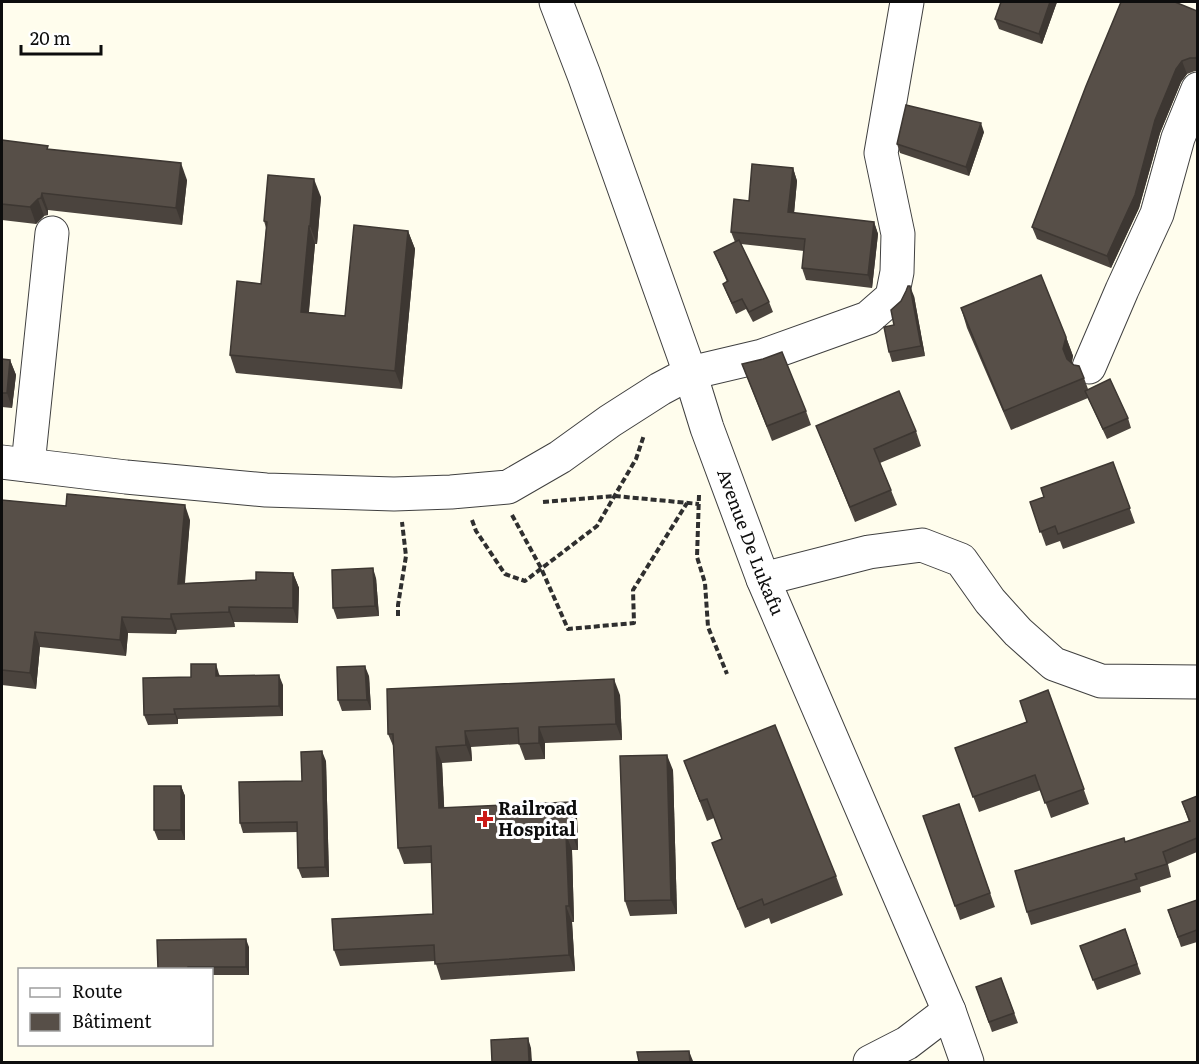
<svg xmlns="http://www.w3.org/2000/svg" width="1199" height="1064" viewBox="0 0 1199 1064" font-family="Literata,serif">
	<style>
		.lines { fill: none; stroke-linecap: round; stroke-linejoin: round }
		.minor-casing { stroke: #404040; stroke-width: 35 }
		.path { stroke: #2f2f2f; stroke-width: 4; stroke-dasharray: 6 3; stroke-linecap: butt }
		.minor { stroke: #fff; stroke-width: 33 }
		.wall { fill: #4b443e }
		.shaded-wall { fill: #3d3732 }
		.building { fill: #574f48; stroke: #3d3732; stroke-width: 1.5 }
		.poi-dot { fill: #cb1b17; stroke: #fff; stroke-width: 2 }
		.labels { text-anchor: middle; stroke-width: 6; stroke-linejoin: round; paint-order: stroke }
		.street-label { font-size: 18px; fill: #0d0d0d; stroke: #fff }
		.poi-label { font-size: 18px; font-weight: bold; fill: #0d0d0d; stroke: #fff; text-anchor: start }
	</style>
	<rect width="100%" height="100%" fill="#fffded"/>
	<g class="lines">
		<defs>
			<g id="minor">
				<path id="s1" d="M556,2L584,75L690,373L707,428L763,579L949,1011L967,1062"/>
				<path d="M1089,367L1122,290L1157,214L1178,138L1198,89"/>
				<path d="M2,462L126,477L266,490L394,494L451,492L508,487L560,457L610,421L660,389L690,373L762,356L868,318L892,297L897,272L898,234L881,153L907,2"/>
				<path d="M28,465L52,233"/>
				<path d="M763,579L869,552L922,545L961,560L990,601L1018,632L1054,664L1101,681L1198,682"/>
				<path d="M870,1062L907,1043L949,1011"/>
			</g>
		</defs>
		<use href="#minor" class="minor-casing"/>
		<g class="path">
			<path d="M699,495L697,557L705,583L708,627L727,674"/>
			<path d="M543,502L615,496L699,504"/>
			<path d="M512,515L541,568L568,629L634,623L633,590L687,503"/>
			<path d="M472,520L476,531L505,574L525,581L597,526L636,459L644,435"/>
			<path d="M398,616V605L406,556L402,522"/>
		</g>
		<use href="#minor" class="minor"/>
	</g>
	<g class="wall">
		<path d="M1001,2H1057L1042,44L999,29L995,19Z"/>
		<path d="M1197,11V71H1195L1187,74L1181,82L1160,133L1139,208L1111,268L1037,239L1032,227Z"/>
		<path d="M984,132L969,176L900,153L897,144Z"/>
		<path d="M2,140L49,149L187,180L182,225L48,210V215L44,216L36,224L2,220Z"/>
		<path d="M793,168L797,181L794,213L874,222L878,234L872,288L806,280L802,268L804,251L741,244L769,302L773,312L753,322L746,309L736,314L727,294L723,284L727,282L714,252L735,242L731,232L749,201Z"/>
		<path d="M321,197L317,244H315L309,312L345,316L408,231L415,249L402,389L236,373L230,355L261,284L266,228L264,221Z"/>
		<path d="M914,296L925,356L892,362L889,352L894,325Z"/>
		<path d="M961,308L1066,337L1073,356L1072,363L1084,378L1088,389L1128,418L1131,428L1107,439L1088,398L1011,430L967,328Z"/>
		<path d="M2,359L10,360L16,375L12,408L2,407Z"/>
		<path d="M742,364L806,411L811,425L772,441Z"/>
		<path d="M816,426L916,431L921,446L880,463L897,505L855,522Z"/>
		<path d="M1113,462L1135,523L1063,549L1060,541L1046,546L1030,502L1044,497Z"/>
		<path d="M2,500L190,520L185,583L256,580L293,573L299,588L298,623L234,622L235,627L177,630L176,634L128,633L126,656L40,647L36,689L2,685Z"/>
		<path d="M376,578L379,616L337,619L333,608Z"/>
		<path d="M219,674L220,676L283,685V716L178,719V724L148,725L144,715L191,677Z"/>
		<path d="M369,676L371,710L342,711L338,700Z"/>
		<path d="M1048,690L1089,804L1051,818L1041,790L979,812L955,748L1027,722Z"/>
		<path d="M620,695L622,740L545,743V759L525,760L519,744L471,747L472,761L442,763L444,807L577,818L578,850H572L574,922H572L575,971L441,980L435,961L340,966L334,950L433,914L432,863L404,864L398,848L394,748L388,734Z"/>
		<path d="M326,761L329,877L302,878L298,868V832L243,833L240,823L302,781Z"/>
		<path d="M684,761L836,876L843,895L771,924L769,918L745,928L712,843L722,839L714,818L707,821Z"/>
		<path d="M673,770L677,914L630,916L625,901Z"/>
		<path d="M181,786L185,796V840H158L154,830Z"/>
		<path d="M1197,796V852L1168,864L1171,877L1140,887L1141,892L1031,925L1027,912L1126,842L1189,822L1182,802Z"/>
		<path d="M959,804L995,907L960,920L923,816Z"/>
		<path d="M1197,900V942L1181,947L1168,910Z"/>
		<path d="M1125,929L1141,974L1097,990L1080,946Z"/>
		<path d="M249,947V975H212V969H158Z"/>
		<path d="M1001,978L1018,1023L992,1032L976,987Z"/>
	</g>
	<g class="shaded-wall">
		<path d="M1050,2H1057L1042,44L1039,34Z"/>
		<path d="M1182,61L1187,74L1181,82L1160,133L1139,208L1111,268L1107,256L1155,120L1176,69Z"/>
		<path d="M981,123L984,132L969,176L966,167Z"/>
		<path d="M181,163L187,180L182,225L176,208Z"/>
		<path d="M793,168L797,181L793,224L788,212Z"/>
		<path d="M314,179L321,197L317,244L310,226Z"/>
		<path d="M42,193L48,210V215L41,198Z"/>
		<path d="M38,199L44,216L36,224L30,207Z"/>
		<path d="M874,222L878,234L872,288L868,275Z"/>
		<path d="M309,226L315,244L307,330L301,312Z"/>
		<path d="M408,231L415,249L402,389L395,371Z"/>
		<path d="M910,286L914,296L925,356L921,346Z"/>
		<path d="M1066,337L1073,356L1070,369L1063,349Z"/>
		<path d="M10,360L16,375L12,408L7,393Z"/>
		<path d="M185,505L190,520L183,599L178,584Z"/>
		<path d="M373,568L376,578L379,616L375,606Z"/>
		<path d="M293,573L299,588L298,623L293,608Z"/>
		<path d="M229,607L234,622L235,627L229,612Z"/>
		<path d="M171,614L177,630L176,634L171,619Z"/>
		<path d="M122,617L128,633L126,656L120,640Z"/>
		<path d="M35,632L40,647L36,689L30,673Z"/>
		<path d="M216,664L219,674L220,686L216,676Z"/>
		<path d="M365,666L369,676L371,710L367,700Z"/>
		<path d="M279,675L283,685V716L279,706Z"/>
		<path d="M614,679L620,695L622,740L616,724Z"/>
		<path d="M174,709L178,719V724L175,714Z"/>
		<path d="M539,727L545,743V759L539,743Z"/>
		<path d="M465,731L471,747L472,761L466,745Z"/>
		<path d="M436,747L442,763L445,824L439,808Z"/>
		<path d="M322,751L326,761L329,877L325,867Z"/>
		<path d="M667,755L673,770L677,914L671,900Z"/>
		<path d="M181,786L185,796V840L181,830Z"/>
		<path d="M571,802L577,818L578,850L572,834Z"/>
		<path d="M566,834L572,850L574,922L569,906Z"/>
		<path d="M566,906L572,922L575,971L569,955Z"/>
		<path d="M246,939L249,947V975L246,967Z"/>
		<path d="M528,1038L531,1048L532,1062H529Z"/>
		<path d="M689,1051L693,1061V1062H690Z"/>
	</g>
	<g class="building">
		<path d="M1001,2H1050L1039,34L995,19Z"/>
		<path d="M1121,2H1175L1197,11V56L1196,58H1190L1182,61L1176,69L1155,120L1135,195L1107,256L1032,227L1086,86Z"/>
		<path d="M906,105L981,123L966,167L897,144Z"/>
		<path d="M2,140L48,146L47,149L181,163L176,208L42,193L41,198L38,199L30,207L2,204Z"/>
		<path d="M752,164L793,168L788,212L874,222L868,275L802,268L805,239L731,232L734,199L749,201Z"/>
		<path d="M268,175L314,179L310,226H309L301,312L345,316L354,225L408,231L395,371L230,355L237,281L261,284L267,222L264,221Z"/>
		<path d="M739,240L769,302L749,312L742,299L732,303L723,284L728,281L714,252Z"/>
		<path d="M1041,275L1066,337L1063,349L1067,359L1074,365L1079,366L1084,378L1004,411L961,308Z"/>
		<path d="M908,286H910L921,346L889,352L884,327L894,325L891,310L901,301L906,291Z"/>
		<path d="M782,352L806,411L767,426L742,364L763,359Z"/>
		<path d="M2,359L10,360L7,393H2Z"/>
		<path d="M1110,379L1128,418L1103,429L1085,391Z"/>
		<path d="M899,391L916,431L874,449L891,490L850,507L816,426Z"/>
		<path d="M1113,462L1130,508L1058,534L1055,526L1040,532L1030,502L1044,497L1041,488Z"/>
		<path d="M67,494L185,505L178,584L256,580V572L293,573V608L229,607V612L171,614V619L122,617L120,640L35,632L30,673L2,670V500L66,506Z"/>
		<path d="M373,568L375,606L333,608L332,570Z"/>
		<path d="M191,664H216V676L279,675V706L174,709L175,714L144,715L143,678L191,677Z"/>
		<path d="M365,666L367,700H338L337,667Z"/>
		<path d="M614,679L616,724L539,727V743L519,744L518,728L465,731L466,745L436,747L439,808L571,802L572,834H566L569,906H566L569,955L435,964L434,945L334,950L332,919L433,914L431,846L398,848L393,734H388L387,689Z"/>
		<path d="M1048,690L1084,789L1045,803L1035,775L973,797L955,748L1027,722L1020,701Z"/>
		<path d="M775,725L836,876L764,905L762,899L738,909L712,843L722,839L707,799L700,801L684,761Z"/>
		<path d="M322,751L325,867L298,868L297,822L240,823L239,782L302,781L301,752Z"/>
		<path d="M667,755L671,900L625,901L620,756Z"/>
		<rect x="154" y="786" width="27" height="44"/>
		<path d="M1197,796V838L1163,852L1167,864L1135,874L1137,879L1027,912L1015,871L1124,838L1125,842L1190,821L1182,802Z"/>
		<path d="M959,804L990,893L955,906L923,816Z"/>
		<path d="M1197,900V930L1178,937L1168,910Z"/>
		<path d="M1125,929L1137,964L1093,980L1080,946Z"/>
		<path d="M246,939V967H188V969H158L157,940Z"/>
		<path d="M1001,978L1014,1013L989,1022L976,987Z"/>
		<path d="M528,1038L529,1062H492L491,1040Z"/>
		<path d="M689,1051L690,1062H639L637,1052Z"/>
	</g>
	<path class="poi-dot" d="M482 810h6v6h6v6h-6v6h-6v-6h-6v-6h6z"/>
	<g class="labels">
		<g class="street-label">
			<text dy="6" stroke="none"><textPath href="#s1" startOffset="574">Avenue De Lukafu</textPath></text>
		</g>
		<g class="poi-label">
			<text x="498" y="815">Railroad<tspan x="498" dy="21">Hospital</tspan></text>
		</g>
	</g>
	<rect width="1199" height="1064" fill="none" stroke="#0d0d0d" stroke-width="6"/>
	<rect x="18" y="968" width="195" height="78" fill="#ffffff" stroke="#9e9e9e" stroke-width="1.5"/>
	<rect x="30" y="988" width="30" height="9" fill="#ffffff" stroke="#9e9e9e" stroke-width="1.5"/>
	<text x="72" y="998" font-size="18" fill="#0d0d0d">Route</text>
	<rect x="30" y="1013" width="30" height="18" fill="#574f48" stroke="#9e9e9e" stroke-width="1.5"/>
	<text x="72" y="1028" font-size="18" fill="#0d0d0d">Bâtiment</text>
	<path d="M21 45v9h80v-9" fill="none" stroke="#0d0d0d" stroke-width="3"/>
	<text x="30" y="45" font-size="18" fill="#0d0d0d" stroke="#ffffff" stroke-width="4.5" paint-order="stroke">20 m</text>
</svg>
